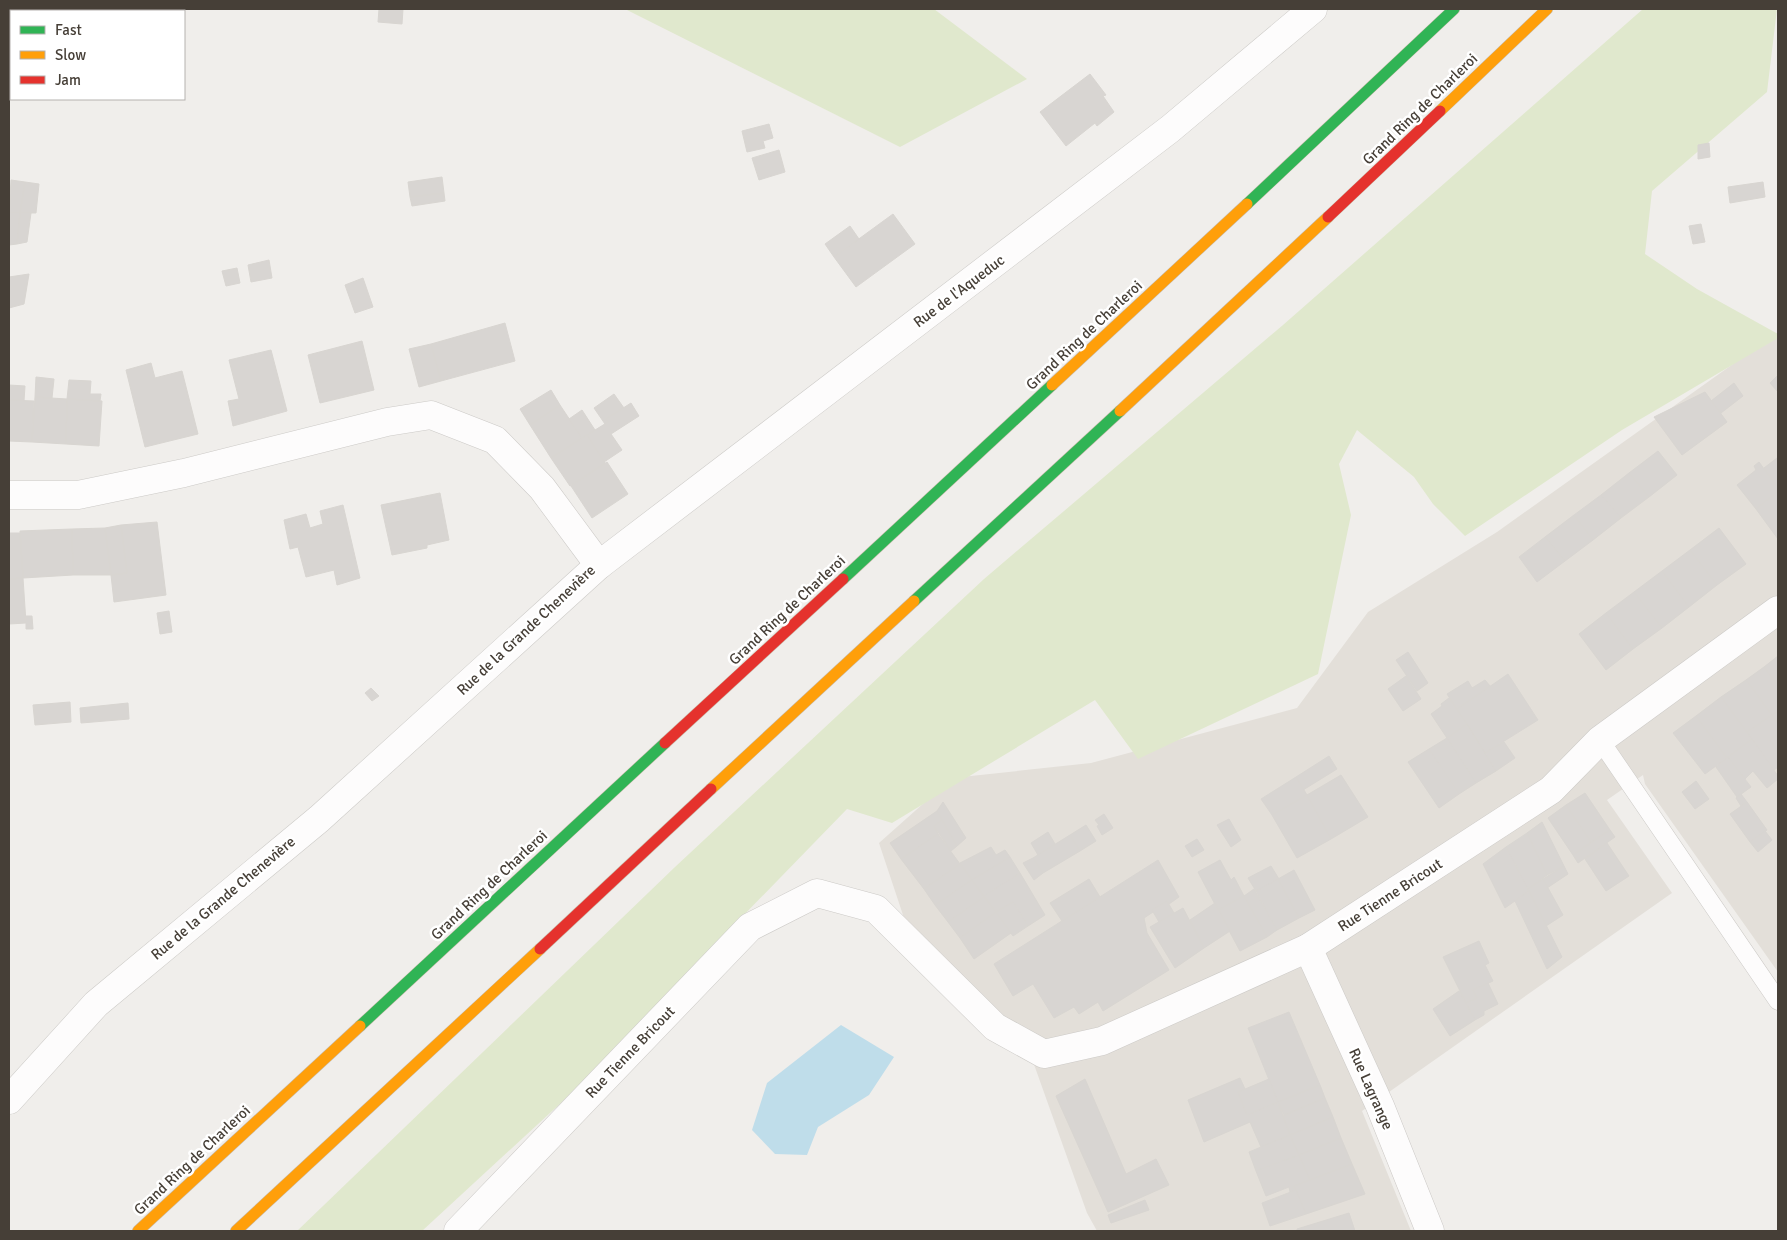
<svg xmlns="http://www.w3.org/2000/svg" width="1787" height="1240" viewBox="0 0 1787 1240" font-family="Signika,sans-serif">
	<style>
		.residential { fill: #e3dfd9 }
		.green { fill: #e0e8cd }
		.water { fill: #bfddea }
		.building { fill: #d8d5d2; stroke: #d8d5d1 }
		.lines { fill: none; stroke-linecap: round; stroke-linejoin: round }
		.lane-casing { stroke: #cccac7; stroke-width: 19 }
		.street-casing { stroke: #cccac7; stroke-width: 29 }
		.fast-casing { stroke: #c6b9a8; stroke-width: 12 }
		.slow-casing { stroke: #c6b9a8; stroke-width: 12 }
		.jam-casing { stroke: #c6b9a8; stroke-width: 12 }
		.lane { stroke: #fdfcfc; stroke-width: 18 }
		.street { stroke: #fdfcfc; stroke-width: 28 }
		.fast { stroke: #30b455; stroke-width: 11 }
		.slow { stroke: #ff9f0a; stroke-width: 11 }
		.jam { stroke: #e5322d; stroke-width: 11 }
		.labels { text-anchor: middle; stroke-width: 5; stroke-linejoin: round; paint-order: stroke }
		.street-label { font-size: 15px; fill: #463f37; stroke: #fff }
	</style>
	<rect width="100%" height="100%" fill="#f0eeeb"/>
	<path class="residential" d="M1778,332V972L1645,784L1643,775L1607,800L1672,893L1362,1111L1411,1231H1097L1087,1213L1031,1056L914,948L879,843L952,778L1091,763L1297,708L1368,612L1497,532Z"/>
	<g class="green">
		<path d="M625,9H934L1027,79L900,147Z"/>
		<path d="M1643,9H1777L1767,92L1652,191L1645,254L1697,289L1778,334V338L1622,430L1465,536L1433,504L1414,477L1357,430L1339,464L1351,515L1318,674L1138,759L1095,700L892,823L847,809L563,1101L422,1231H297L675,867L984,579L1283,325Z"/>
	</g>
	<path class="water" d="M841,1025L894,1057L869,1095L818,1127L807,1155L775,1154L752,1130L767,1083Z"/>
	<g class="building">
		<path d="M41,9H92V11H40Z"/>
		<path d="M379,9H403L402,24L378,22Z"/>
		<path d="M1090,74L1106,95L1103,96L1114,112L1097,126L1095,123L1066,146L1040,112Z"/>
		<path d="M769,124L773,138L763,141L765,148L747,152L742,131Z"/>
		<path d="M1709,143L1710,157L1698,159V145Z"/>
		<path d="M779,150L785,172L759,180L752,158Z"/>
		<path d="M442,177L444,193L410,197L408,182Z"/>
		<path d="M11,180L25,182L20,213H9Z"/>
		<path d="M25,182L39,184L36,213H20Z"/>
		<path d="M1763,182L1765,197L1730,203L1728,187Z"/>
		<path d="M444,193L445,201L412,206L410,197Z"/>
		<path d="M9,213H20L17,244L9,245Z"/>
		<path d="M20,213H31L27,242L17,244Z"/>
		<path d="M893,214L915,244L856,287L834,257Z"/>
		<path d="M1701,224L1705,242L1693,244L1689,226Z"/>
		<path d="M850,226L859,239L834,257L825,244Z"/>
		<path d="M269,260L272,278L251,282L248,265Z"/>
		<path d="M237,268L240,283L226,286L222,271Z"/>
		<path d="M29,274L24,304L9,308V277Z"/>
		<path d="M363,278L373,307L355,313L345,285Z"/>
		<path d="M505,323L515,361L441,381L431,344Z"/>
		<path d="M362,341L374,390L320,403L308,355Z"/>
		<path d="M431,344L441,381L419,387L409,349Z"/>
		<path d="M271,350L287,411L233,426L228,401L239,399L229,360Z"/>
		<path d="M151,363L155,378L182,371L198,434L145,447L126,370Z"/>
		<path d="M1778,375V392L1770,383Z"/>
		<path d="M36,377L54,379L52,398L35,397Z"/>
		<path d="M69,380L91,381L90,394H101L100,401L67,399Z"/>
		<path d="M1734,383L1743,396L1721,413L1711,401Z"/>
		<path d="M9,385L25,386L24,401L9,400Z"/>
		<path d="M551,390L560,405L530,425L520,409Z"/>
		<path d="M1705,392L1727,422L1682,455L1654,417Z"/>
		<path d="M614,394L624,408L606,419L608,422L605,424L594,408Z"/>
		<path d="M35,397L67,399L66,444L32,442Z"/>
		<path d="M67,399L102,401L99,446L66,444Z"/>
		<path d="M9,400L34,401L32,442L9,441Z"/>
		<path d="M631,403L639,416L611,434L622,450L604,462L587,435L608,422L606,419Z"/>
		<path d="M560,405L582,438L551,458L530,425Z"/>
		<path d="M582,410L595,430L582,438L569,419Z"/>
		<path d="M587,435L605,463L570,486L551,458Z"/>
		<path d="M1658,451L1677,475L1649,497L1629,473Z"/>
		<path d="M1777,458L1778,459V488L1764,468Z"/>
		<path d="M607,462L628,494L592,518L571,486Z"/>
		<path d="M1759,462L1778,488V491L1756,509L1737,485L1756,470L1754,466Z"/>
		<path d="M1629,473L1649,497L1621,518L1601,495Z"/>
		<path d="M1778,491V539L1756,509Z"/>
		<path d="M440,493L449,540L427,545V548L392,555L381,505Z"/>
		<path d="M1601,495L1621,518L1593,540L1574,515Z"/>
		<path d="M343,505L360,578L337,585L334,570L306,577L298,547L290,549L284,520L306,514L310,528L323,524L320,511Z"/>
		<path d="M1574,515L1593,540L1565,561L1545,537Z"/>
		<path d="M157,522L166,595L114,602L111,575L127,573L121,525Z"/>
		<path d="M121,525L127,573L111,575L105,528Z"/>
		<path d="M105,528L111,575H73L72,529Z"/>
		<path d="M1719,528L1746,564L1717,585L1690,550Z"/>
		<path d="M72,529L73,575L23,578L20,531Z"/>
		<path d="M9,533H20L23,578L9,579Z"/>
		<path d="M1545,537L1565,561L1537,582L1519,557Z"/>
		<path d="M1690,550L1717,585L1689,607L1662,571Z"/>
		<path d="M1662,571L1689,607L1662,628L1634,592Z"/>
		<path d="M23,578L26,623L9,624V579Z"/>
		<path d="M1634,592L1662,628L1633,649L1606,613Z"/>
		<path d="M169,611L172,632L160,634L157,613Z"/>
		<path d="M1606,613L1633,649L1606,670L1579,634Z"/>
		<path d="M26,616H32L33,629H26Z"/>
		<path d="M1408,652L1428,683L1417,691L1396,660Z"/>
		<path d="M1778,656V686L1764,667Z"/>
		<path d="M1764,667L1778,686V711L1772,715L1746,680Z"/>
		<path d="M1508,674L1538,720L1485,753L1457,709Z"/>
		<path d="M1406,676L1421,699L1403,711L1388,689Z"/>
		<path d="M1485,680L1490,686L1457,709L1447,694L1468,681L1472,688Z"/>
		<path d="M1746,680L1772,715L1747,732L1721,697Z"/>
		<path d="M371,688L379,696L372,701L365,693Z"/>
		<path d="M1721,697L1752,739L1727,758L1696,716Z"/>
		<path d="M1449,698L1467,724L1447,738L1431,714L1442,706L1441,704Z"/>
		<path d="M70,702L71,722L35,725L33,705Z"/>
		<path d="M128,703L129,719L81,723L80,708Z"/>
		<path d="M1778,711V724L1772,715Z"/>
		<path d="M1772,715L1778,724V734L1770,740L1778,751V767L1774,770L1747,732Z"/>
		<path d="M1696,716L1727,758L1705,774L1673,733Z"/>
		<path d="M1467,724L1496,771L1476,783L1447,738Z"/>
		<path d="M1778,734V751L1770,740Z"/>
		<path d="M1447,738L1476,783L1459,794L1429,749Z"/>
		<path d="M1752,739L1778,776V779L1767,788L1753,771L1745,779L1728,757Z"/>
		<path d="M1504,742L1515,758L1496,771L1485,753Z"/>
		<path d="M1429,749L1459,794L1439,808L1408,762Z"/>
		<path d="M1329,756L1337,769L1303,790L1296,777Z"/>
		<path d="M1728,757L1751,787L1737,797L1716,767Z"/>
		<path d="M1341,775L1368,817L1331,839L1307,795Z"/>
		<path d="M1296,777L1307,795L1272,815L1261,799Z"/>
		<path d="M1696,781L1709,799L1695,809L1682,792Z"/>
		<path d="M1585,793L1610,830L1591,842L1566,805Z"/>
		<path d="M1741,794L1747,802L1741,806L1736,798Z"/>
		<path d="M1307,795L1331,839L1297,858L1272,815Z"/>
		<path d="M943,802L966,838L957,846L937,811Z"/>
		<path d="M1747,802L1767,830L1750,842L1730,814Z"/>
		<path d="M1566,805L1591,842L1573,855L1548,818Z"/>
		<path d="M937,811L942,820L934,826L938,834L901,859L890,843Z"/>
		<path d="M1104,814L1113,828L1102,835L1097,826L1099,825L1095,820Z"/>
		<path d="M1229,819L1241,840L1231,847L1217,825Z"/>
		<path d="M942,820L957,846L951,851L934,826Z"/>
		<path d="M1542,822L1564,866L1547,875L1527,833Z"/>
		<path d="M1086,825L1096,841L1080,851L1070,835Z"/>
		<path d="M1610,830L1615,837L1578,863L1573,855Z"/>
		<path d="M1765,831L1772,840L1758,852L1750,842Z"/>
		<path d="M1048,832L1055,844L1038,855L1031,843Z"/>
		<path d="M1527,833L1547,875L1528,889L1506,847Z"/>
		<path d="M938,834L960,864L924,889L901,859Z"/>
		<path d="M1070,835L1080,851L1043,873L1033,858Z"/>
		<path d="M1197,839L1204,850L1192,857L1185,846Z"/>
		<path d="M1607,843L1629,876L1606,891L1585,859Z"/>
		<path d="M991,847L996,855L1005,850L1010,857L972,880L960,863Z"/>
		<path d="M1506,847L1529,891L1505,908L1483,864Z"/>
		<path d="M1010,857L1020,873L984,896L972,880Z"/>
		<path d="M1033,858L1043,873L1034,880L1023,863Z"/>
		<path d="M1158,860L1179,897L1169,904L1167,901L1152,910L1153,912L1144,918L1147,933L1169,970L1103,1011L1098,1002L1079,1014L1074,1007L1054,1018L1033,984L1013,996L994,964Z"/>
		<path d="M1220,860L1231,880L1234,877L1244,896L1218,910L1198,872Z"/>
		<path d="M960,864L972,880L935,905L924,889Z"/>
		<path d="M1271,866L1279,879L1256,891L1248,878Z"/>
		<path d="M1564,866L1568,874L1547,888L1543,879Z"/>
		<path d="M1294,870L1315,910L1299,918L1278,879Z"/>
		<path d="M1020,873L1045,915L1028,926L1013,902L996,912L984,896Z"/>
		<path d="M1089,879L1100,897L1062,921L1050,903Z"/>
		<path d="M1278,879L1299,918L1277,930L1256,891Z"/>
		<path d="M1543,879L1563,915L1546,926L1528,889Z"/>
		<path d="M972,880L984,897L948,922L935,905Z"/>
		<path d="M1254,889L1277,930L1267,937L1244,896Z"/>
		<path d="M1529,891L1562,957L1547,969L1515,901Z"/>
		<path d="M1244,896L1267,937L1240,951L1218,910Z"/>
		<path d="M984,897L996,912L960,938L948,922Z"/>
		<path d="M1167,901L1174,913L1159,922L1152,910Z"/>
		<path d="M1013,902L1028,926L1013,936L996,912Z"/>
		<path d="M1215,903L1230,931L1204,948L1190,920Z"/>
		<path d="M1183,908L1204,948L1175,968L1150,927Z"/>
		<path d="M996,912L1011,933L974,959L960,938Z"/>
		<path d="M1479,941L1489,963L1485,965L1493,981L1473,990L1477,998L1466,1003L1443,957Z"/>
		<path d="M1488,983L1498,1004L1484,1011V1015L1475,1020L1466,1003L1477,998L1473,990Z"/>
		<path d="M1459,991L1475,1020L1450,1036L1433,1009Z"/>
		<path d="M1289,1012L1320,1085L1278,1102L1248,1028Z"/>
		<path d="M1240,1078L1245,1089L1238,1092L1247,1115L1278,1102L1290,1135L1261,1147L1250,1122L1204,1142L1188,1100Z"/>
		<path d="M1085,1079L1126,1174L1156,1159L1169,1185L1108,1212L1056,1096Z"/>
		<path d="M1269,1079L1278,1102L1247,1115L1238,1092Z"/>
		<path d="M1320,1085L1325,1098L1284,1115L1278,1102Z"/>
		<path d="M1325,1098L1333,1117L1290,1135L1283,1116Z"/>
		<path d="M1333,1117L1341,1138L1299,1155L1290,1135Z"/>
		<path d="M1290,1135L1299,1155L1256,1171L1249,1152Z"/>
		<path d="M1341,1138L1352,1164L1310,1180L1299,1155Z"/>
		<path d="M1299,1155L1310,1180L1294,1186L1296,1190L1290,1192L1289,1187L1266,1196L1256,1171Z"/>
		<path d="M1352,1164L1365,1194L1306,1214L1294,1186Z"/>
		<path d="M1296,1190L1306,1214L1270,1226L1262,1203Z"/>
		<path d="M1145,1200L1149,1210L1111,1223L1108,1215Z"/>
		<path d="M1349,1213L1355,1231H1297V1229Z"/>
	</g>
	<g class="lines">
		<defs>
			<path id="lane" d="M1600,740L1778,1001"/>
			<g id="street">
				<path d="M9,495H78L184,473L387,422L431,415L495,440L542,488L599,565"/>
				<path d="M1308,948L1380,1106L1430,1231"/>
				<path d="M9,1100L96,1004L319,819L599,565L1170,129L1313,9"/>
				<path d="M458,1231L750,927L817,893L876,909L995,1027L1044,1054L1102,1041L1308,948L1551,790L1600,740L1778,610"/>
			</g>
			<g id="fast">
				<path d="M1247,204L1454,9"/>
				<path d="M843,579L1052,385"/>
				<path d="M914,601L1120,411"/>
				<path d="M360,1026L665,743"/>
			</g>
			<g id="slow">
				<path d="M1440,111L1547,9"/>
				<path d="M1052,385L1247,204"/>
				<path d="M1120,411L1328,217"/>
				<path d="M711,789L914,601"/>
				<path d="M138,1231L360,1026"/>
				<path d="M236,1231L540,949"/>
			</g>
			<g id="jam">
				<path d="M1328,217L1440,111"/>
				<path d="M665,743L843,579"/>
				<path d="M540,949L711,789"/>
			</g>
		</defs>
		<use href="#lane" class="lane-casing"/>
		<use href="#street" class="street-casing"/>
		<use href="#fast" class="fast-casing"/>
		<use href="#slow" class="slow-casing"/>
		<use href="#jam" class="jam-casing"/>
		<use href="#lane" class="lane"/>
		<use href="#street" class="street"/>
		<use href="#fast" class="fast"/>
		<use href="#slow" class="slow"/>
		<use href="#jam" class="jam"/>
	</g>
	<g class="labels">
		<g class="street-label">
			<text transform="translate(1420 109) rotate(-44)" y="5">Grand Ring de Charleroi</text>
			<text transform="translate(959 291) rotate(-37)" y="5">Rue de l'Aqueduc</text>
			<text transform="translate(1084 335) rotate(-43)" y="5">Grand Ring de Charleroi</text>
			<text transform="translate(787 610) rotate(-43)" y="5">Grand Ring de Charleroi</text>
			<text transform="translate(526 630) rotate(-43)" y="5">Rue de la Grande Chenevière</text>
			<text transform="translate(489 885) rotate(-43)" y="5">Grand Ring de Charleroi</text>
			<text transform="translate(1390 895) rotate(-33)" y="5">Rue Tienne Bricout</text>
			<text transform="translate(223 898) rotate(-40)" y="5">Rue de la Grande Chenevière</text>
			<text transform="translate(630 1052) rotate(-46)" y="5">Rue Tienne Bricout</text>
			<text transform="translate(1371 1089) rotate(66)" y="5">Rue Lagrange</text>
			<text transform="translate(192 1160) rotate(-43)" y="5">Grand Ring de Charleroi</text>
		</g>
	</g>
	<rect width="1787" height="1240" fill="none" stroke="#463f37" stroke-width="20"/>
	<rect x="10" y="10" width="175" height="90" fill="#ffffff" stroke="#b5b2af"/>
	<rect x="20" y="26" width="25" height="8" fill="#30b455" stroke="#b5b2af"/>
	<text x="55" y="35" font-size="15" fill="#463f37">Fast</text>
	<rect x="20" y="51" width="25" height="8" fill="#ff9f0a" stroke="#b5b2af"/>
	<text x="55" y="60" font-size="15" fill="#463f37">Slow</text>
	<rect x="20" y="76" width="25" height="8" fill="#e5322d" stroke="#b5b2af"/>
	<text x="55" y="85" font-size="15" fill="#463f37">Jam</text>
</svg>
